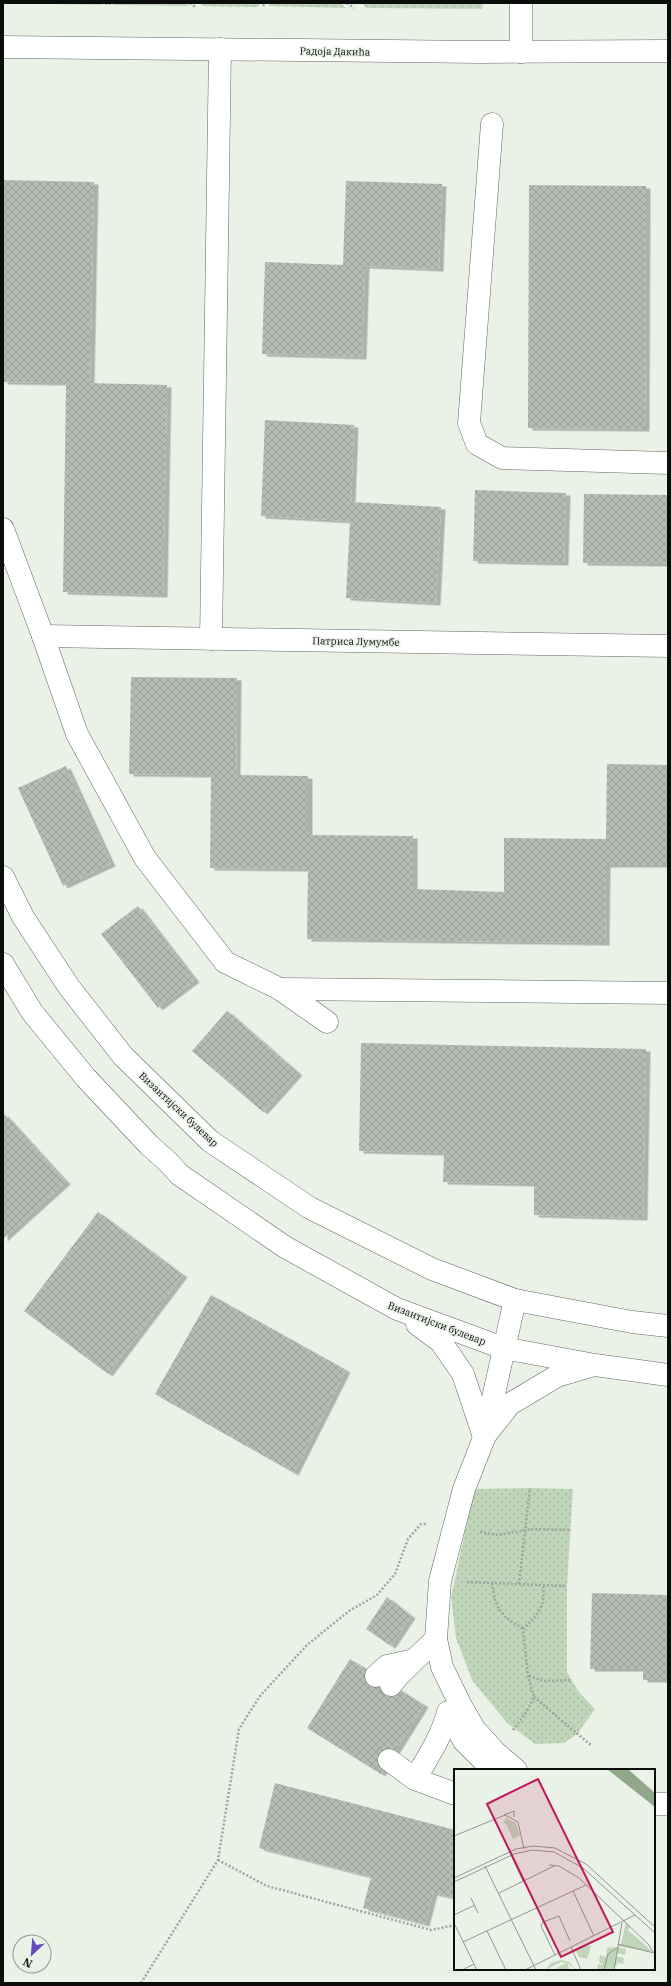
<svg xmlns="http://www.w3.org/2000/svg" width="671" height="1986" viewBox="0 0 671 1986" font-family="'IBM Plex Serif',serif">
	<style>
		.built { fill: #dbe7d8 }
		.grass { fill: url(#grass-dots) }
		.building { fill: url(#building-cross-hatch); filter: url(#shadow) }
		.lines { fill: none; stroke-linecap: round; stroke-linejoin: round }
		.minor-casing { stroke: #626860; stroke-width: 23 }
		.path { stroke: #9fa59e; stroke-width: 2.5; stroke-dasharray: 2 2; stroke-linecap: butt }
		.minor { stroke: #fff; stroke-width: 22 }
		.labels { text-anchor: middle; stroke-width: 3; stroke-linejoin: round; paint-order: stroke }
		.street-label { font-size: 10px; fill: #0b0d0a; stroke: #eaf2e8 }
		.inset-road { fill: none; stroke: #91968f; stroke-width: 1 }
		.view { fill: #c2185b; fill-opacity: 0.15; stroke: #c2185b; stroke-width: 2 }
		.inset-edge { fill: none; stroke: #0b0d0a; stroke-width: 2 }
	</style>
	<defs>
		<pattern id="grass-dots" width="8" height="8" patternUnits="userSpaceOnUse"><rect width="8" height="8" fill="#c0d6ba"/><path d="M2 2h.1M6 6h.1" fill="none" stroke="#a4b69f" stroke-width="1.8" stroke-linecap="round"/></pattern>
		<pattern id="building-cross-hatch" width="8" height="8" patternUnits="userSpaceOnUse"><rect width="8" height="8" fill="#b4bcb3"/><path d="M0 0l8 8M0 8l8-8" fill="none" stroke="#99a099"/></pattern>
		<filter id="shadow"><feDropShadow dx="4.5" dy="2.5" stdDeviation="0" flood-color="#0004"/></filter>
	</defs>
	<rect width="100%" height="100%" fill="#eaf2e8"/>
	<rect class="built" x="575" y="3" width="93" height="1"/>
	<g class="grass">
		<path d="M3,3H100L102,5Z"/>
		<path d="M114,3H186L189,6L113,5Z"/>
		<path d="M203,3H261L258,7L201,6Z"/>
		<path d="M271,3H340L346,8L269,6Z"/>
		<path d="M361,3H483L482,9L367,8Z"/>
		<path d="M530,1488L573,1489L567,1586V1672L578,1691L595,1709L577,1734L564,1743L535,1744L507,1723L472,1680L456,1638L451,1598L474,1489Z"/>
	</g>
	<g class="building">
		<path d="M3,180L94,182L90,383L167,385L163,595L63,592L66,383L3,382Z"/>
		<path d="M346,181L442,184L439,269L365,266L362,357L262,354L265,262L343,265Z"/>
		<path d="M529,185L646,186L645,429L528,428Z"/>
		<path d="M265,420L354,425L351,502L441,507L436,603L346,598L350,521L261,516Z"/>
		<path d="M475,490L566,493L564,563L473,561Z"/>
		<path d="M584,494L668,495V564L583,563Z"/>
		<path d="M131,677L237,678L236,775L308,776V835L413,836V889L504,892V838L606,839L607,764L668,765V865H606L605,943L307,939L308,869L210,868L211,775L129,774Z"/>
		<path d="M66,766L111,864L63,886L18,788Z"/>
		<path d="M138,906L195,980L158,1008L101,934Z"/>
		<path d="M227,1011L298,1073L263,1112L192,1051Z"/>
		<path d="M361,1043L646,1049L643,1218L534,1215V1184L443,1182L444,1153L359,1151Z"/>
		<path d="M3,1113L66,1182L3,1239Z"/>
		<path d="M98,1212L183,1275L108,1374L24,1311Z"/>
		<path d="M211,1295L346,1370L294,1473L155,1394Z"/>
		<path d="M592,1593L668,1595V1680H643V1669H590Z"/>
		<path d="M387,1597L411,1616L391,1646L366,1629Z"/>
		<path d="M350,1659L424,1705L381,1774L307,1728Z"/>
		<path d="M275,1783L455,1830V1898L433,1893L425,1924L363,1908L371,1877L259,1848Z"/>
	</g>
	<g class="lines">
		<defs>
			<g id="minor">
				<path d="M521,3V52"/>
				<path d="M3,47L482,52L668,51"/>
				<path d="M492,124L469,423L477,444L502,458L668,463"/>
				<path d="M3,529L43,636L77,734L145,858L225,962L280,989L327,1022"/>
				<path d="M43,636L668,646"/>
				<path d="M211,639L220,49"/>
				<path d="M3,877L23,917L69,987L123,1056L210,1141L310,1208L432,1269L515,1300L632,1322L668,1326"/>
				<path d="M3,964L32,1012L86,1078L149,1145L168,1162L180,1175L285,1247L397,1309L503,1348L595,1365L668,1375"/>
				<path d="M280,989L668,993"/>
				<path d="M515,1300L484,1438L464,1489L440,1581L436,1639L442,1667L461,1706L475,1730L495,1752L516,1770"/>
				<path d="M417,1324L441,1342L463,1374L484,1437"/>
				<path d="M487,1433L510,1404L557,1376L591,1366"/>
				<path d="M376,1676L387,1666L410,1661"/>
				<path d="M391,1685L398,1676L436,1639"/>
				<path d="M448,1712C442,1736 428,1757 415,1779L455,1794"/>
				<path d="M449,1713L464,1741L491,1768"/>
				<path d="M389,1760L415,1779"/>
				<path d="M654,1804H668"/>
			</g>
		</defs>
		<use href="#minor" class="minor-casing"/>
		<g class="path">
			<path d="M106,3L108,5L110,3"/>
			<path d="M190,3L194,6L195,3"/>
			<path d="M347,3L354,8"/>
			<path d="M263,6L265,3"/>
			<path d="M480,1532L498,1535L533,1529L571,1530"/>
			<path d="M467,1582L567,1586"/>
			<path d="M492,1583C496,1611 500,1614 523,1629"/>
			<path d="M519,1584L530,1488"/>
			<path d="M529,1676L544,1681L572,1680"/>
			<path d="M534,1697L592,1746"/>
			<path d="M513,1730L527,1711L534,1697L528,1676L523,1629C538,1615 546,1606 543,1585"/>
			<path d="M218,1860L267,1886L431,1930L455,1925"/>
			<path d="M141,1983L218,1860L239,1729L260,1696L307,1645L349,1611L377,1595L395,1574L408,1539L421,1524H426"/>
		</g>
		<use href="#minor" class="minor"/>
	</g>
	<g class="labels">
		<g class="street-label">
			<text transform="translate(335 51) rotate(1)" y="4">Радоја Дакића</text>
			<text transform="translate(356 641) rotate(1)" y="4">Патриса Лумумбе</text>
			<text transform="translate(179 1109) rotate(43)" y="4">Византијски булевар</text>
			<text transform="translate(437 1323) rotate(21)" y="4">Византијски булевар</text>
		</g>
	</g>
	<g transform="translate(454 1769)">
		<rect width="201" height="201" fill="#eaf2e8"/>
		<path d="M52,49L62,54L66,66L59,70L52,55L49,54ZM172,153L176,158L174,161L199,183L163,177L167,175ZM130,176L137,177L133,190L125,188L121,180ZM163,178L172,180L171,186L163,184L162,187L170,189L169,195L161,193L164,195L160,198L162,201H143L144,195L150,196L145,193L146,186L152,188L153,179Z" fill="#c0d6ba"/>
		<path d="M107,191L115,193L122,201L113,194L116,201H99L112,194L107,193L91,201L97,194Z" fill="#c0d6ba"/>
		<path d="M153,0H174L201,24V38Z" fill="#90a78a"/>
		<path class="inset-road" d="M50,46L60,42V48M0,67L51,46L64,53L70,80M57,86L69,112M95,96L105,97L125,109L195,176L199,183M31,97L82,201M0,109L62,80L79,77L101,79L132,95L201,158M0,113L60,85L78,81L100,83L129,99L201,164M119,122L140,167M45,124L100,97M17,129L24,144M0,146L21,136M0,154L23,201M33,162L52,201M9,173L132,116M164,175L200,184M117,178L127,201M101,186L87,157L89,153L105,147L116,172M8,201L20,195M71,201L181,146M150,201L154,185L163,179M160,201L168,154"/>
		<path class="view" d="M84,10L159,163L107,188L33,35Z"/>
		<rect width="201" height="201" class="inset-edge"/>
	</g>
	<rect width="671" height="1986" fill="none" stroke="#0b0d0a" stroke-width="8"/>
	<g transform="translate(32 1954) rotate(206)"><circle r="19" fill="#eaf2e8" stroke="#91968f"/>
	<path d="M0-3L7 15L0 10L-7 15Z" fill="#674bc4"/>
	<text y="-6" font-size="11" font-weight="bold" text-anchor="middle" fill="#0b0d0a">N</text>
	</g>
</svg>
